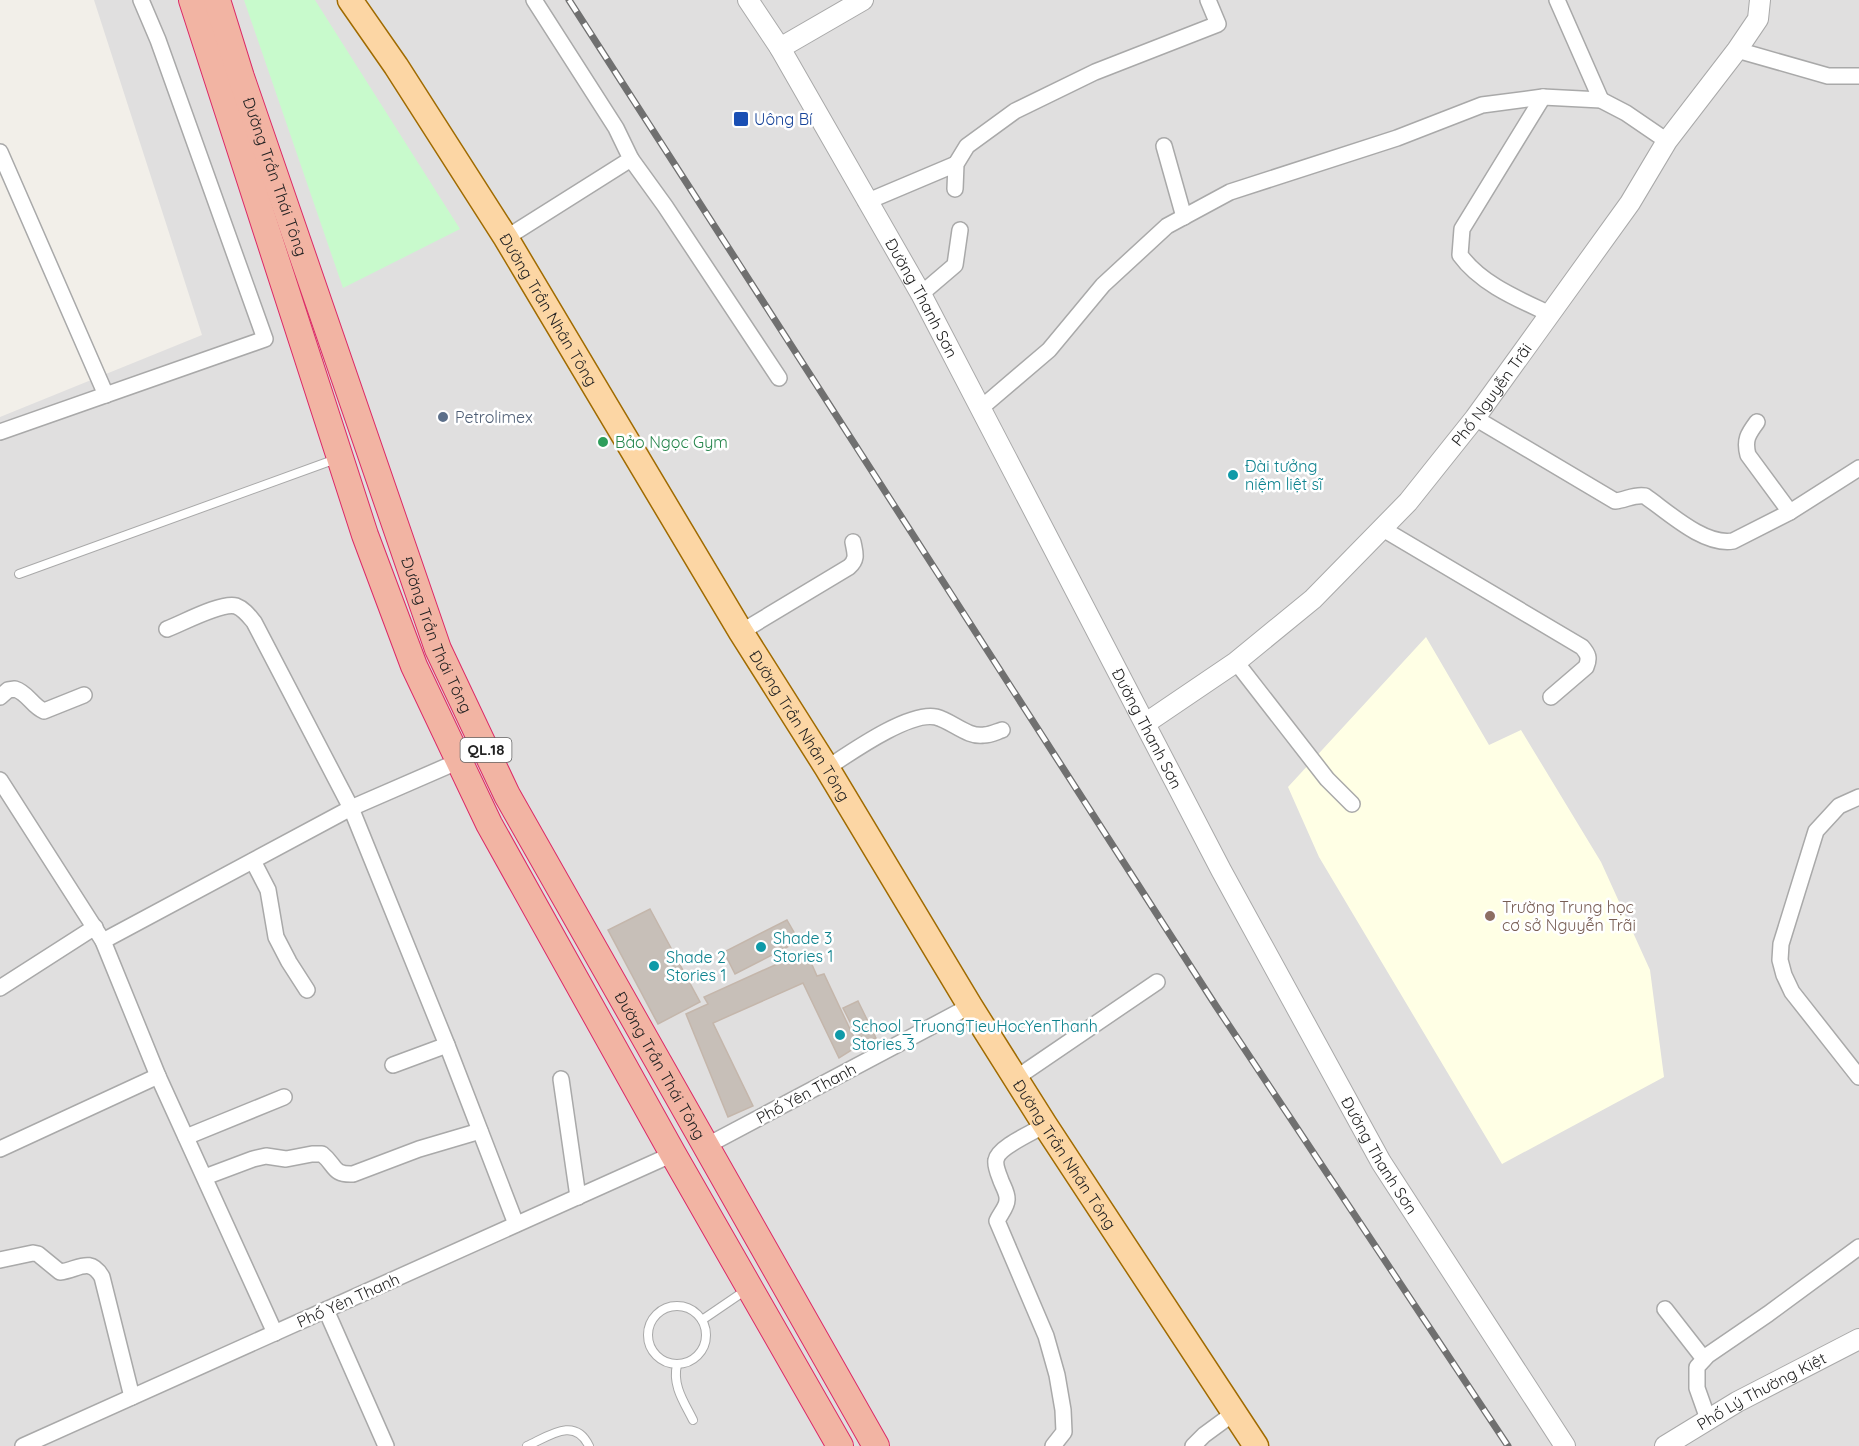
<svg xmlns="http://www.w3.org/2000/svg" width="1859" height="1446" viewBox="0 0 1859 1446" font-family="Quicksand,sans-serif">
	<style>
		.residential { fill: #e0dfdf }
		.education { fill: #ffffe5 }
		.park { fill: #c8facc }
		.building { fill: #c7bfb8; stroke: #c4b6ab; stroke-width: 1.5 }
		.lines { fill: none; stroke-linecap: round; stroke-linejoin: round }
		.service-casing { stroke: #a9a9a9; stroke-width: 10 }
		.minor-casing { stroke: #a9a9a9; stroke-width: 18 }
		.tertiary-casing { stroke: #a9a9a9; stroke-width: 22 }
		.primary-casing { stroke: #a06b00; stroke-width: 27 }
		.trunk-casing { stroke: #dc2a67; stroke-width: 28 }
		.service { stroke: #fff; stroke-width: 8 }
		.minor { stroke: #fff; stroke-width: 15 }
		.tertiary { stroke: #fff; stroke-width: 20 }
		.primary { stroke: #fcd6a4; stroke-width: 24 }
		.trunk { stroke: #f2b4a3; stroke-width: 26 }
		.rail-casing { stroke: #707070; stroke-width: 7 }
		.rail { stroke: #fff; stroke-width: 4.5; stroke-dasharray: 14; stroke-linecap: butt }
		.transit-dot { fill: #1a4fb4; stroke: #fff; stroke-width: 2 }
		.service-dot { fill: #5c6f8a; stroke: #fff; stroke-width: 2 }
		.leisure-dot { fill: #2e9e5b; stroke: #fff; stroke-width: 2 }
		.culture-dot { fill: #0f9aa8; stroke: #fff; stroke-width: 2 }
		.education-dot { fill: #8d6e63; stroke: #fff; stroke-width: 2 }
		.labels { text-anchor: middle; stroke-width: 5; stroke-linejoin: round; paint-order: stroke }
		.shield { fill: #fff; stroke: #646464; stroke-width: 1.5 }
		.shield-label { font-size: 15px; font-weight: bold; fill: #222 }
		.transit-label { font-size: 16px; fill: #164399; stroke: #fff; text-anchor: start }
		.street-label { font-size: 16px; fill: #222; stroke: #fff }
		.service-label { font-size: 16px; fill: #4e5e75; stroke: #fff; text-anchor: start }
		.leisure-label { font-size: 16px; fill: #27864d; stroke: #fff; text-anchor: start }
		.culture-label { font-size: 16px; fill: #0d838f; stroke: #fff; text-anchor: start }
		.education-label { font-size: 16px; fill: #785e54; stroke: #fff; text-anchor: start }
	</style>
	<rect width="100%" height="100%" fill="#f2efe9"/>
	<path class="residential" d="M94,0H1859V1446H0V417L202,335Z"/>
	<path class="education" d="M1426,637L1489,745L1521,730L1601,862L1650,970L1664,1077L1502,1164L1319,857L1288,787Z"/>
	<path class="park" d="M244,0H315L460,229L343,288Z"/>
	<g class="building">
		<path d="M650,909L700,1002L658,1024L608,930Z"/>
		<path d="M787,920L799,941L735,974L724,952Z"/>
		<path d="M806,951L817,976L824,974L858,1046L839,1058L803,983L713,1023L753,1106L728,1117L686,1014L708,1004L704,997Z"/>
		<path d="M858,1001L876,1038L861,1044L843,1008Z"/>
	</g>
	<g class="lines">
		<defs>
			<g id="service">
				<path d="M19,574L336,459"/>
				<circle cx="677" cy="1335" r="29"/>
				<path d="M702,1320L746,1290"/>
				<path d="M677,1365C672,1385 684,1402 693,1420"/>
				<path d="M527,1446C549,1436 575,1416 589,1446"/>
			</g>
			<g id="minor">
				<path d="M1557,0L1601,100"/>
				<path d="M1737,50L1828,76H1859"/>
				<path d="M1543,97L1462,229L1460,255C1481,284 1518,299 1550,314"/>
				<path d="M1164,146L1184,217"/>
				<path d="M0,152L106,395"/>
				<path d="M631,159L665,206L779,378"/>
				<path d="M955,189L956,164L967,146L1015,111L1095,72L1218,24L1208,0"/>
				<path d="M866,202L956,164"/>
				<path d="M506,238L631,159L616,128L534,0"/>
				<path d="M921,294L955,265L960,230"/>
				<path d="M981,408L1049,350L1103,285L1167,226L1230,192L1397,138L1482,105L1543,97L1601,100L1626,113L1667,141"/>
				<path d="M1475,418L1615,501C1626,500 1634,494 1645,496C1668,512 1704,546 1733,541L1790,512L1859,468"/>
				<path d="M1757,422C1748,434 1744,440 1748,455L1790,512"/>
				<path d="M0,432L265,339L158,40L141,0"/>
				<path d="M1383,529L1582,647C1588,654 1590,658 1586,667L1551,697"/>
				<path d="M167,629C183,623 221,602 236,606C244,609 249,616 254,622L351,808L447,1045L516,1224"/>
				<path d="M741,632L849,567C858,559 855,553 853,542"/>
				<path d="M1236,662L1327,779L1352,804"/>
				<path d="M0,697L8,690L15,689C28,693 32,706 44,711L84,695"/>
				<path d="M827,768C850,753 909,711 936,717C952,721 968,738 984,735C990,735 996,732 1002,730"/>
				<path d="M0,780L103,941L158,1076L275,1333"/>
				<path d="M1859,797L1839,806L1816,831L1781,944L1780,960L1784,975L1792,992L1859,1077"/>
				<path d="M253,861L268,890L276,937L289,962L307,990"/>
				<path d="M103,941L351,808L459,761"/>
				<path d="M0,988L95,927"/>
				<path d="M393,1065L447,1045"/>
				<path d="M1016,1078L1157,982"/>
				<path d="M561,1079L578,1197"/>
				<path d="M1045,1125C1034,1132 998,1147 996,1160C995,1165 998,1173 1000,1178C1002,1185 1008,1193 1007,1200C1007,1207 1000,1214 997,1221L1046,1336L1057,1375L1063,1410L1064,1432L1053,1446"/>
				<path d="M186,1137L284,1097"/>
				<path d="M706,1146L970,1006"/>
				<path d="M0,1149L158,1076"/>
				<path d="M205,1177L253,1159L266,1156L286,1159L312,1154H322C336,1165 332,1175 353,1174L419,1149L480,1131"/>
				<path d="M0,1260L33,1253L38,1254L60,1272C78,1270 90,1256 102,1277L132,1397"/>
				<path d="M1665,1309L1704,1359"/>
				<path d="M326,1310L386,1446"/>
				<path d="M1708,1419L1697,1388V1367L1708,1355L1768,1314L1859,1247"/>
				<path d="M23,1446L673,1154"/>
				<path d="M1193,1446L1204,1435L1234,1413"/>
			</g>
			<g id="tertiary">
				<path id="s1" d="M748,0L780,48L921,294L1221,870L1381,1162L1565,1446"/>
				<path d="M780,48L863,0"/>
				<path id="s2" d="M1146,723L1236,662L1313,599L1408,502L1475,418L1630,203L1667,141L1737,50L1758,19L1760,0"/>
				<path id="s3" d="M1665,1446L1737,1402L1859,1339"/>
			</g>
			<g id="primary">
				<path id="s4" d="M350,0L396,66L506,238L741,632L827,768L970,1006L1045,1125L1256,1446"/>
			</g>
			<g id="trunk">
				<path d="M192,0L365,535L414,666L489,824L673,1154L840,1446"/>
				<path id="s5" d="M217,0L241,77L438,649L507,795L876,1446"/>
			</g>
		</defs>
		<use href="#service" class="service-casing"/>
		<use href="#minor" class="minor-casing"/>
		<use href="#tertiary" class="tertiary-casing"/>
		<use href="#primary" class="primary-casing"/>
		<use href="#trunk" class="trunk-casing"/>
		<use href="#service" class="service"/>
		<use href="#minor" class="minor"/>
		<use href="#tertiary" class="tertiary"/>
		<use href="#primary" class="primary"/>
		<use href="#trunk" class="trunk"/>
		<defs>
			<path id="rail" d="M569,0L1216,1006L1508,1446"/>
		</defs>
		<use href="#rail" class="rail-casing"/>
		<use href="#rail" class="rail"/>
	</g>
	<rect class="transit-dot" x="733" y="111" width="16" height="16" rx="3"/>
	<circle class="service-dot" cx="443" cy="417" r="6"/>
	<circle class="leisure-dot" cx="603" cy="442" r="6"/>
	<g class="culture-dot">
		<circle cx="1233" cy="475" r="6"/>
		<circle cx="761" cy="947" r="6"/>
		<circle cx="654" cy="966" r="6"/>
		<circle cx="840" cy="1035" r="6"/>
	</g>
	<circle class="education-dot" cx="1490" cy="916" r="6"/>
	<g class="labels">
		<rect class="shield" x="460.5" y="738" width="51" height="24" rx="4.5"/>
		<g class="shield-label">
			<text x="486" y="755">QL.18</text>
		</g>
		<g class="transit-label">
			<text x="754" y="125">Uông Bí</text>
		</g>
		<g class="street-label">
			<text dy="6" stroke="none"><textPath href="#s5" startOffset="186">Đường Trần Thái Tông</textPath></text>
			<text dy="6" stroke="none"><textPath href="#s1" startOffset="345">Đường Thanh Sơn</textPath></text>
			<text dy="6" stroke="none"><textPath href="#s4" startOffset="368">Đường Trần Nhân Tông</textPath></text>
			<text dy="6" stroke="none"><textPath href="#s2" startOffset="480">Phố Nguyễn Trãi</textPath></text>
			<text dy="6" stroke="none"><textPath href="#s5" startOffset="672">Đường Trần Thái Tông</textPath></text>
			<text dy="6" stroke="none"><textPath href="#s4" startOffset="854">Đường Trần Nhân Tông</textPath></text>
			<text dy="6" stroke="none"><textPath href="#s1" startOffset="831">Đường Thanh Sơn</textPath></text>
			<text dy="6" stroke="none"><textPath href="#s5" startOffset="1158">Đường Trần Thái Tông</textPath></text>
			<text transform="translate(806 1093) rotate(-28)" y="6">Phố Yên Thanh</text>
			<text dy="6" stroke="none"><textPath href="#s4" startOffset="1358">Đường Trần Nhân Tông</textPath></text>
			<text dy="6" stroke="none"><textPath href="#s1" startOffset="1317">Đường Thanh Sơn</textPath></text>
			<text transform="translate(348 1300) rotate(-24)" y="6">Phố Yên Thanh</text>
			<text dy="6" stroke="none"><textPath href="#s3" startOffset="111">Phố Lý Thường Kiệt</textPath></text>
		</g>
		<g class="service-label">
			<text x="455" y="423">Petrolimex</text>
		</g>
		<g class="leisure-label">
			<text x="615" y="448">Bảo Ngọc Gym</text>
		</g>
		<g class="culture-label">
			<text x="1245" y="472">Đài tưởng<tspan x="1245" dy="18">niệm liệt sĩ</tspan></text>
			<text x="773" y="944">Shade 3<tspan x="773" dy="18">Stories 1</tspan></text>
			<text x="666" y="963">Shade 2<tspan x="666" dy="18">Stories 1</tspan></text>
			<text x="852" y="1032">School_TruongTieuHocYenThanh<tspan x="852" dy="18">Stories 3</tspan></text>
		</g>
		<g class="education-label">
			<text x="1502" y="913">Trường Trung học<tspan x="1502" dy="18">cơ sở Nguyễn Trãi</tspan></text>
		</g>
	</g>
</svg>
